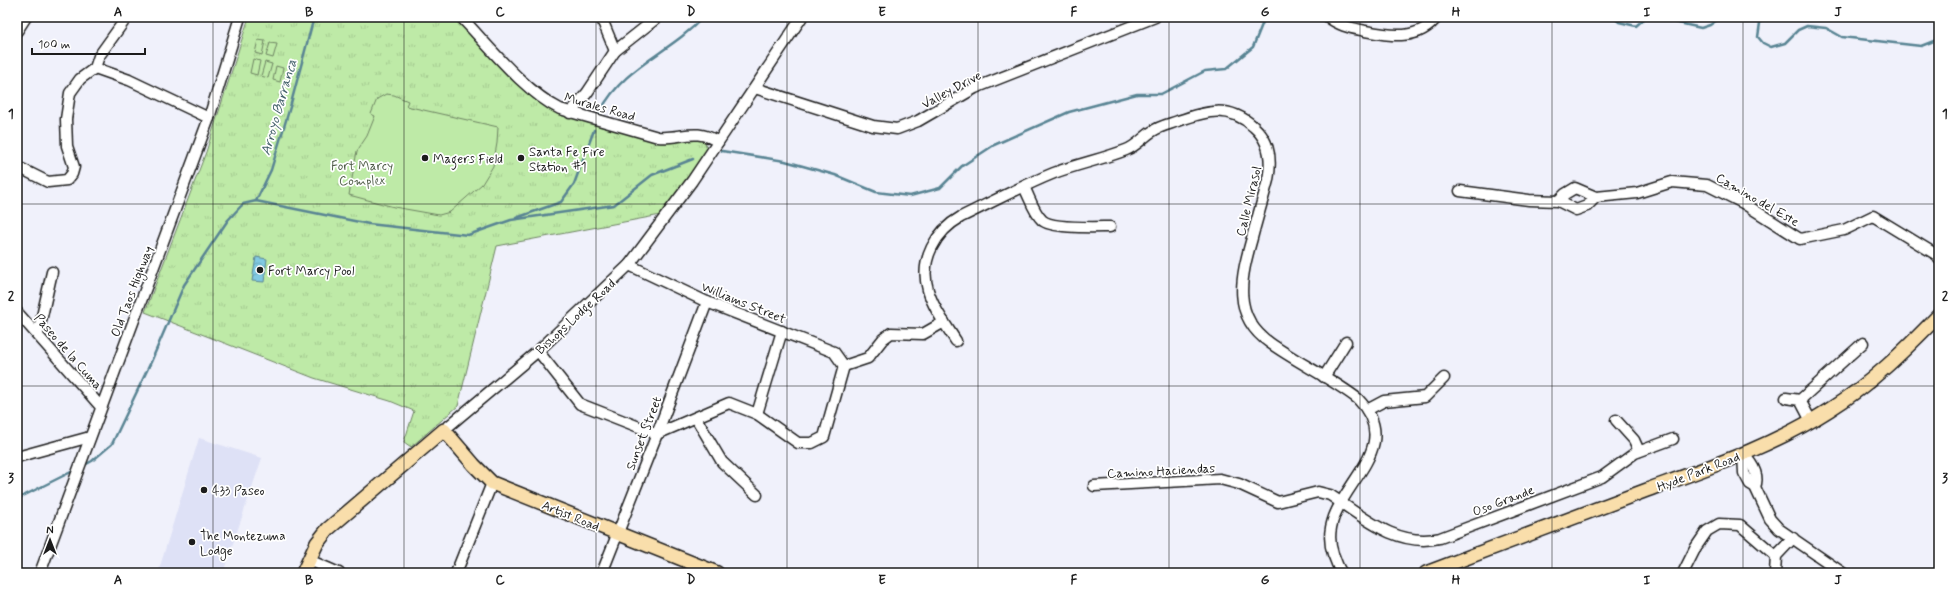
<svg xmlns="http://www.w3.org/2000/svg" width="1956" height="590" viewBox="0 0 1956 590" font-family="Mynerve,sans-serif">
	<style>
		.built { fill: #dee1f6 }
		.grass { fill: url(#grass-tufts); stroke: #6d8362 }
		.pitch { fill: #beeaa7; stroke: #6d8362 }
		.water { fill: url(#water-waves); stroke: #598493 }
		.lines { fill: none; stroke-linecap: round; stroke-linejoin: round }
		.stream { stroke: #598493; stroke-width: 2.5 }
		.minor-casing { stroke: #1c1c1c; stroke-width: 13 }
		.major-casing { stroke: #1c1c1c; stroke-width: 16 }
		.minor { stroke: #fff; stroke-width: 10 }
		.major { stroke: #f9deab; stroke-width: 13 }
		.grid { fill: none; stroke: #1c1c1c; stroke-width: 1; stroke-opacity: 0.55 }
		.poi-dot { fill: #1c1c1c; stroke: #fff; stroke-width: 1.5 }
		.labels { text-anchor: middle; stroke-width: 3.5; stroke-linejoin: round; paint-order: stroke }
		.street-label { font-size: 13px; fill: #1c1c1c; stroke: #fff }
		.poi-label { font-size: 13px; fill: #1c1c1c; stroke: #fff; text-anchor: start }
		.park-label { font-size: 13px; fill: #4d5a46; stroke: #fff }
		.water-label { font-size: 14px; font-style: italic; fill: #44616b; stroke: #fff }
		.neatline { fill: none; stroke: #1c1c1c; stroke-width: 1.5 }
		.grid-label { font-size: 13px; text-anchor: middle; font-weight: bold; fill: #1c1c1c }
	</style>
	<defs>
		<pattern id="grass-tufts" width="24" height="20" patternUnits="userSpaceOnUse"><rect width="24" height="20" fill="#beeaa7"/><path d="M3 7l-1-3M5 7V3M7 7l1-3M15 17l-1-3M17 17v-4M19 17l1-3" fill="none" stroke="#a3c88f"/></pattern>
		<pattern id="water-waves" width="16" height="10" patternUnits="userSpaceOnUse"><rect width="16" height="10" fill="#81c9e2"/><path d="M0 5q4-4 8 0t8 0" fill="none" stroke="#6facc1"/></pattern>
	</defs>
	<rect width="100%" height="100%" fill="#f0f1fb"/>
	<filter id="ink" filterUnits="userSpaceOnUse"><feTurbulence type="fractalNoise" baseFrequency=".025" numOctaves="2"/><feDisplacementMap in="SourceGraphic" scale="8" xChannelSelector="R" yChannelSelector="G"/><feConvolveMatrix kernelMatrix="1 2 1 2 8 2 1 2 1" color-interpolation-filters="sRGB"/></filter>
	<g filter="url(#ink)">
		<path class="built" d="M199,438L262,458L223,573H158Z"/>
		<path class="grass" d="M249,17H453L533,96L555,112L662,143L701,140L705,142L707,150L666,214L497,246L458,406L411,447L404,442L414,411L390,401L314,378L145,312L206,152Z"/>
		<g class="pitch">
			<path d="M258,40L265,41L262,55L255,53Z"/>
			<path d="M270,43L277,44L273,58L266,56Z"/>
			<path d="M253,59L260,61L257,75L250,73Z"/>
			<path d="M265,62L272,64L268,78L261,76Z"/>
			<path d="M276,66L283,68L280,82L273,80Z"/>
			<path d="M386,94L394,95L408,101L406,106L498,127L497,143L493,166L482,184L450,212L439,215L394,207L349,195L357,151L367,136L375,116L371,114L377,99Z"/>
		</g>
		<path class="water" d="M256,257L267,259L264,282L252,281Z"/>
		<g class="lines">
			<g class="stream">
				<path d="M1613,17L1619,22L1636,26L1646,17"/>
				<path d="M1652,17L1701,28L1710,25L1721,17"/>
				<path d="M1758,17L1760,23L1758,37L1763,43L1771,47L1785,43L1798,30L1807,26L1826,28L1842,37L1912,45L1921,46L1939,39"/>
				<path d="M600,112C624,65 671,53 703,17"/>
				<path d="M722,151L785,161L835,175L876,192L910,196L940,188L962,166L994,145L1069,112L1137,94H1161L1205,71L1226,69L1253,47L1265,17"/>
				<path d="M256,201L271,170L290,107L314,17"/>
				<path d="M516,218L561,202L574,184L594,130"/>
				<path d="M83,466L92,461L112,444L151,362L184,285L228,220L243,204L256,201L369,224L468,235L511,220L614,205L652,175L693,159"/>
				<path d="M17,499L75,470"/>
			</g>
			<defs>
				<g id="minor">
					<path d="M461,17C489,46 524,91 560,109L658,137C681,139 696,127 718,142"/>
					<path d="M601,17L615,51"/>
					<path d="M1328,17C1339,26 1352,28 1365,31C1391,36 1419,41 1437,17"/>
					<path d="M17,31L26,17"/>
					<path d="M95,68L129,80L209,118"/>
					<path d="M755,88L873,126L897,129L918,121L975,88L1155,17"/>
					<path d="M570,113L587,93L615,51L658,17"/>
					<path d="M17,170L22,169L48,182L67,180L72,174L74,167L67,146L66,119L70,93L80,79L95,68L99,56L127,17"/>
					<path d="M1024,187C1029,196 1034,213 1042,220C1051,229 1096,227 1110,227"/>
					<path d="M1460,191L1529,200L1558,201L1576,210L1587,206L1596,197"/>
					<path d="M1558,201L1565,194L1575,188L1596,197L1637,193L1672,182L1707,185L1743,203L1800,239L1844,230L1873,216L1937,255L1939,259"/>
					<path d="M629,265L707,302L834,352L844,366"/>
					<path d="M17,312L101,407"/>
					<path d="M38,334L52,272"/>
					<path d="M956,341C946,325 933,308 928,290C919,260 936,231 961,217C992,202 1022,186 1054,173C1078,164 1103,159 1126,150C1137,146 1143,137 1153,131C1160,126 1170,124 1178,121C1207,111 1229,104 1254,127C1270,141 1272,160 1268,180C1263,199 1257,219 1252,238C1241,277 1231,316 1270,343C1298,363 1331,378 1358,399C1413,456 1312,494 1333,554C1336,560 1337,567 1342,573"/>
					<path d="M538,351L580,404L657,434L729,403L757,414L798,443H812L824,437L844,366"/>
					<path d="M844,366L868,358L883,339L891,333L923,334L944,322"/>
					<path d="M1324,377L1346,342"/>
					<path d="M1786,398L1800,400L1863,343"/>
					<path d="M1800,400L1811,421"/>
					<path d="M1367,410L1384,401L1425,397L1444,378"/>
					<path d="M757,414L782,331"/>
					<path d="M696,418L722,462L757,495"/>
					<path d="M1616,420L1634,440L1639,451"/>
					<path d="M444,430L538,351L629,265L692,181L802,17"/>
					<path d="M1743,454L1744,473L1750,484L1755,487L1770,519L1779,529L1843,573"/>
					<path d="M1743,454C1752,463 1760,474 1755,487"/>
					<path d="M17,457L90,437"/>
					<path d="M1094,486L1220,479L1239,484L1278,502L1318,492L1330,495C1363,517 1397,548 1440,538L1602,477L1635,453L1673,439"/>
					<path d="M309,560L339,573"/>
					<path d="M40,573L209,118L240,17"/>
					<path d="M456,573L492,483"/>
					<path d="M602,573L657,434L707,302"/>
					<path d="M1683,573L1696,547L1707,531L1719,524L1740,525L1776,556"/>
					<path d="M1775,573L1776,556L1793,538"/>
				</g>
				<g id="major">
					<path d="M303,573L317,543L328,529L444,430L474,465L492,483L717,573"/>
					<path d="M1426,573C1500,545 1574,518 1647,490C1710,467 1773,446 1829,410C1871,384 1905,350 1939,315"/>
				</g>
			</defs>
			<use href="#minor" class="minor-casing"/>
			<use href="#major" class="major-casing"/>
			<use href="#minor" class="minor"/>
			<use href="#major" class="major"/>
		</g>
	</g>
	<path class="grid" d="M213,17V573M404,17V573M596,17V573M787,17V573M978,17V573M1169,17V573M1360,17V573M1552,17V573M1743,17V573M17,204H1939M17,386H1939"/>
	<g class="poi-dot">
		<circle cx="425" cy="158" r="4"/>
		<circle cx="521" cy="158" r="4"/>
		<circle cx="260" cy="270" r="4"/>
		<circle cx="204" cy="490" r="4"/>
		<circle cx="192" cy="542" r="4"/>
	</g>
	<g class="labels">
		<g class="street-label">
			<text transform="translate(951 89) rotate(-28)" y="5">Valley Drive</text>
			<text transform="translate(600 106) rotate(16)" y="5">Murales Road</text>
			<text transform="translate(1758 199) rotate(30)" y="5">Camino del Este</text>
			<text transform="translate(1248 201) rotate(-76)" y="5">Calle Mirasol</text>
			<text transform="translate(131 291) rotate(-69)" y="5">Old Taos Highway</text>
			<text transform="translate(744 302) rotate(22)" y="5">Williams Street</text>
			<text transform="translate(575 316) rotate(-43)" y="5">Bishops Lodge Road</text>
			<text transform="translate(69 351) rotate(49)" y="5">Paseo de la Cuma</text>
			<text transform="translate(643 433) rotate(-69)" y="5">Sunset Street</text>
			<text transform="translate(1161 470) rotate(-3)" y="5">Camino Haciendas</text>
			<text transform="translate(1698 471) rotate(-21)" y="5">Hyde Park Road</text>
			<text transform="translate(1503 500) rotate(-21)" y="5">Oso Grande</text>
			<text transform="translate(571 515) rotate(22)" y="5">Artist Road</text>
		</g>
		<g class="poi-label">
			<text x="529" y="156">Santa Fe Fire<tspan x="529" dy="15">Station #1</tspan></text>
			<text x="433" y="163">Magers Field</text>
			<text x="268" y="275">Fort Marcy Pool</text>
			<text x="212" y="495">433 Paseo</text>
			<text x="200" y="540">The Montezuma<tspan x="200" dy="15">Lodge</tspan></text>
		</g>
		<g class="park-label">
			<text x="362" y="170">Fort Marcy<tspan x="362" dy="15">Complex</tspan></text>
		</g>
		<g class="water-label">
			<text transform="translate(278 107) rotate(-74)" y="5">Arroyo Barranca</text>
		</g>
	</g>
	<rect width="1956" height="590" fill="none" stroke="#fff" stroke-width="44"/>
	<g transform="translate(50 540)" stroke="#ffffff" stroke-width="3" paint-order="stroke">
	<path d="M0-3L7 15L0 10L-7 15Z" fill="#1c1c1c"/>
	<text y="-6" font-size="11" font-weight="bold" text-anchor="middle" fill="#1c1c1c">N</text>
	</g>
	<path d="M32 48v6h113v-6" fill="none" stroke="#1c1c1c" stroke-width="2"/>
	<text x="38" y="48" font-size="12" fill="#1c1c1c" stroke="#ffffff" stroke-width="3" paint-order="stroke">100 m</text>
	<rect x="22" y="22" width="1912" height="546" class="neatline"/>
	<g class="grid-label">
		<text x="118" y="16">A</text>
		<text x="309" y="16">B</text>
		<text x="500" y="16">C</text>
		<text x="691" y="16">D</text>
		<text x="882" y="16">E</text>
		<text x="1074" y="16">F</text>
		<text x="1265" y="16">G</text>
		<text x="1456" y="16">H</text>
		<text x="1647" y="16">I</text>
		<text x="1838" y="16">J</text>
		<text x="11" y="118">1</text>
		<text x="1945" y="118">1</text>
		<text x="11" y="300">2</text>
		<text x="1945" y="300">2</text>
		<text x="11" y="482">3</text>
		<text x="1945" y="482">3</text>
		<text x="118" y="584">A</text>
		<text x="309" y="584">B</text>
		<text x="500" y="584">C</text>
		<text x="691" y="584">D</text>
		<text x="882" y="584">E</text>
		<text x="1074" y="584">F</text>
		<text x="1265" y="584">G</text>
		<text x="1456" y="584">H</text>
		<text x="1647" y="584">I</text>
		<text x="1838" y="584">J</text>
	</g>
</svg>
